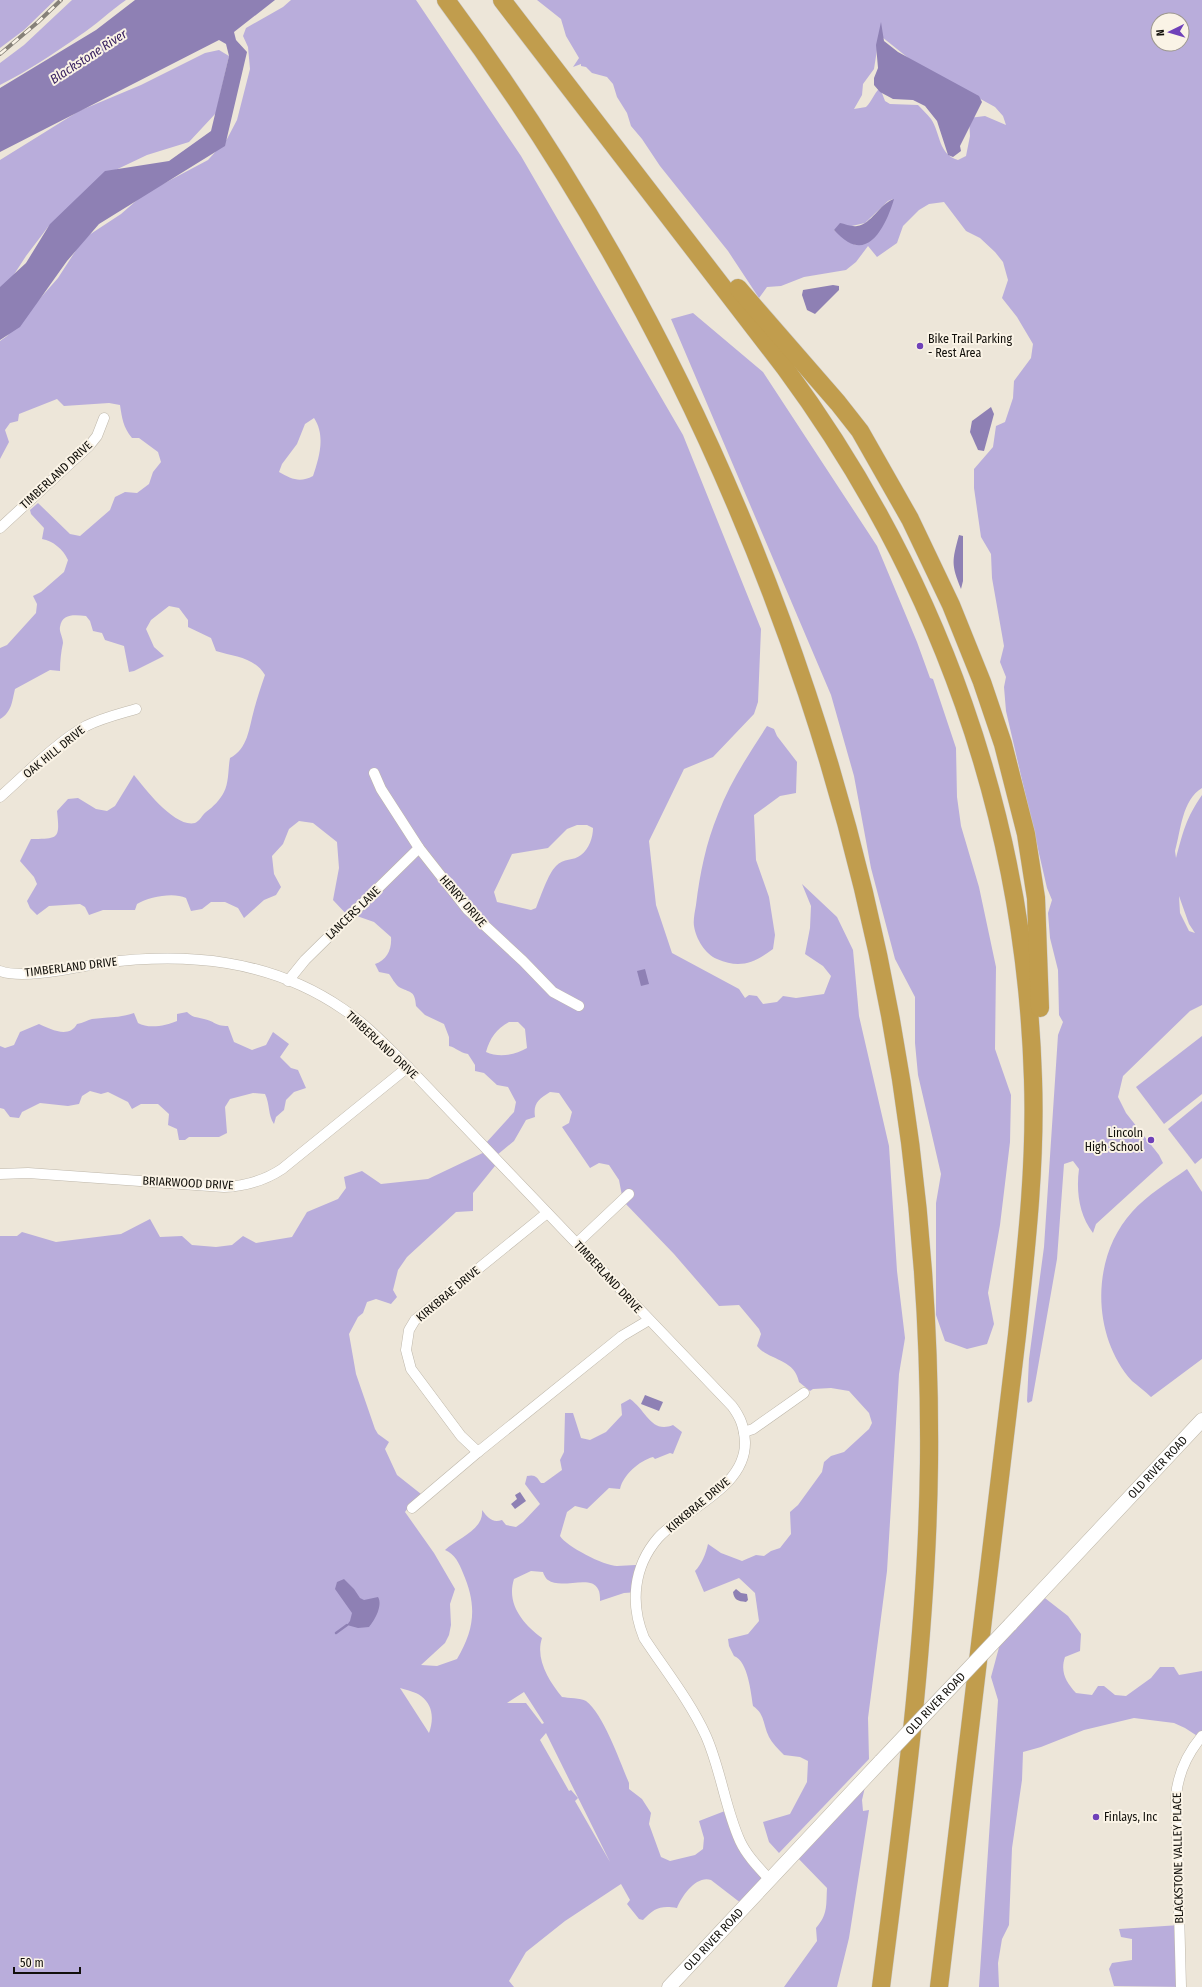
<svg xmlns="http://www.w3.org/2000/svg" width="1202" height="1987" viewBox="0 0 1202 1987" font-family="'Fira Sans Condensed',sans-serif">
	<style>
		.green { fill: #b9addb; fill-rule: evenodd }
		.water { fill: #8e80b4 }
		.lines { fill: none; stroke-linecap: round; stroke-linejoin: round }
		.stream { stroke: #8e80b4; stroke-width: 2.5 }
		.street-casing { stroke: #beb7aa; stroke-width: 11 }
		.secondary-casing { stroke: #beb7aa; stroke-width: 15 }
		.highway-casing { stroke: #cbcac9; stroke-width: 19 }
		.street { stroke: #fff; stroke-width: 10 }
		.secondary { stroke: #fff; stroke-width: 14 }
		.highway { stroke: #c19d4d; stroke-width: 18 }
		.rail-casing { stroke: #868178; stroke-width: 4 }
		.rail { stroke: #faf3e6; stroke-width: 2.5; stroke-dasharray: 8; stroke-linecap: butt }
		.secondary-bridge-casing { stroke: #beb7aa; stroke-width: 15; stroke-linecap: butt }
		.secondary-bridge { stroke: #fff; stroke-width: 14 }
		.poi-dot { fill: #6f41b9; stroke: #faf3e6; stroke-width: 1.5 }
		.labels { text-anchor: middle; stroke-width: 4; stroke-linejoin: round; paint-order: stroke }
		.poi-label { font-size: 12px; fill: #110f0a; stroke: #faf3e6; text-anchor: start }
		.street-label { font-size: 12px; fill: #110f0a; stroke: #faf3e6 }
		.water-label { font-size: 13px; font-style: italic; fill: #392161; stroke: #faf3e6 }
	</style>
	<rect width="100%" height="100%" fill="#ede6d9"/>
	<g class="green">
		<path d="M0,0H55L24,30L0,48Z"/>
		<path d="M72,0H126C110,11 96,25 79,36C53,54 28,71 0,85V63L24,45Z"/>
		<path d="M291,0H416L521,156L683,435L761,629L758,702L754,714L713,757L684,769L649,841L656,905L672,953L739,989L745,998L749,995L757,996L763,1004L777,1002L783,996L796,998L824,994L831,976L823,966L805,954L810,928L811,906L802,884L837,917L853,950L859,1016L889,1146L897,1271L905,1338L899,1374L887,1571L868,1718L869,1759L779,1853L769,1842L763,1822L790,1814L807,1782L808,1761L800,1757L784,1755C778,1749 772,1743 769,1737C763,1725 765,1714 753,1706C751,1693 748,1661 734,1656L729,1646L728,1639L748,1634L759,1621L755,1593L739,1578L704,1592L695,1571C702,1564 706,1553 708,1544L721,1553L742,1561L756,1555L764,1556L771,1551L780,1548L791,1534L790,1512L798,1505L822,1472L824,1462L831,1456L844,1452L869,1429L872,1423L869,1413L849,1391L831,1388L813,1389L810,1391L799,1382C794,1358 769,1361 757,1346L761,1334L759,1329L739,1305L719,1306L674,1254L623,1201L619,1180L609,1165L599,1163L590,1168L562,1127L569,1123L572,1112L559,1093L550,1092C539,1099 533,1103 535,1117L526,1120L514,1141L497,1155L485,1144L514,1112L516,1102L508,1087L497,1085L484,1073L475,1071V1065L468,1054C458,1052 457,1048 449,1046V1037L444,1024L425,1015L416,1006C415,989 409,993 399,987C395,984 392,978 389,974L379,972L375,964C387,960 392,949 391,937L374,922L354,915L349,917L333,900L339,868L337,842L313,823L299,821L289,829L283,844L272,856L274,874L281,887L276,895L264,900L244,918L238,908L225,902H211L202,909L191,911L186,898C173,892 149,897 137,904L135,910H103L89,915L85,907L80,904L49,906L37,915L30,908L27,901L37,884L34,877L20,861L31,839C59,839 60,839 57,811L68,799L78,798L96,809L107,811L115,806L134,775C145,789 175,828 195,823C200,821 202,815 206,812C213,807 220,800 224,792C229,783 228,768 230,758C248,749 249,728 254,710C257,698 261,687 265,675C254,657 235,657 216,651L211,638L188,627V620L179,608L169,606L151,620L146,629L154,647L164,656L134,671L129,672L124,646L105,640L102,633L93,631L90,621L86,616C75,615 62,613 60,627C59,632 63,637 63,643C61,652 60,661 60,671L50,670L15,689C12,701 12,712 0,719V648L7,645L36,613L37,604L33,596L41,592L64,572L68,560C63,549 53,541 42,539L44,528L31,514L30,510L38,503L70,534L80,536L110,510L115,497L125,492L137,493L149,484L153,472L161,462L158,452L139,438H132C123,427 122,418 120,405L109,403L64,406L57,399L19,414L18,421L10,423L5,430L9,442L0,459V341L7,336L58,278L80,244L89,235L121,214L144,194L208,160L227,139L237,120L250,69L248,47L243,36L246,28L283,7ZM314,418C326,436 319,458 313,476C300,483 291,479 279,472L282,464L297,444L305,424ZM577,825H587L593,828C593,837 589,849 581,855C574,861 563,858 556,866C548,874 541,896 536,908L531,910L497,902L494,892L512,854L548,848L567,829ZM509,1022H518L525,1029L527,1048C515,1055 499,1058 486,1052C490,1038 496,1029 509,1022Z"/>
		<path d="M537,0H1202V788C1182,800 1181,830 1175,851L1176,858C1183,832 1186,818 1202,795V1005L1190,1011L1123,1076L1118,1097L1126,1113L1159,1155L1163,1163L1096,1224L1093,1233C1079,1215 1076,1191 1079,1169L1073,1161L1064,1164L1057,1259L1032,1401L1028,1403L1027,1401L1029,1359L1044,1247L1058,1035L1063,1022L1059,1015L1058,970L1050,938L1048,913L1052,900L1047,888L1006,711L1004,687L1006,677L1000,662L1004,646L992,578L991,554L981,537L974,488V469L993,447L996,426L1005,422L1013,398L1014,381L1031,358L1033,344L1017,317L1002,298L1008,280L1003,262L995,252L980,238L966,231L944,202L929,204L919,210L903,226L897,243L877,257L868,246L856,262L846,270L804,277L781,286L767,287L759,298L728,251L660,166L642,139L631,126L627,113L617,97L613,84L607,77L592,73L586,67L581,66V64L573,67L579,58L566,36L561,19ZM1158,20H1182V44H1158ZM879,37H882L912,61L995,107L1003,116L1006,125L985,116L969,118L970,136L966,156L958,160C938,154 941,134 931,119C927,114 922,109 918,105L890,104L885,101L880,88C874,93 872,101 866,107L854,109L862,95L863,84L874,69ZM893,199L856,245L849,242L834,230L865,223L888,201ZM1179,896L1189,924L1195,933L1189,931L1180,913Z"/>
		<path d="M219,50L229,56L216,113L189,142L147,155L105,175L48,227L26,256L0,296V160L79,111L141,85L205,53Z"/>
		<path d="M693,313L763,372L877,546L917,642L930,678L933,679L956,748L957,797L961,826L979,887L996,967L995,1049L1011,1095L1010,1142L1000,1225L988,1293L994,1324L987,1344L967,1349L945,1341L936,1315V1203L941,1174L918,1075L915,1043V997L895,959L871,868L854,776L831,695L671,319Z"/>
		<path d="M767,726L774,729L777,736L797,762L796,793L780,796L754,815L756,860L769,897L775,935L773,949C754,963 740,969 717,959C705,954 696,939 694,926C693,920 695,911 696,905C700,873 706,843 718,814C730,782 749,754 767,726Z"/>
		<path d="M187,1012C193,1018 197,1017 204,1019C215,1021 214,1026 228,1026L234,1042L252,1050L266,1045L273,1032L289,1044L280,1057L291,1068L298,1070L306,1088L294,1092L286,1100L284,1110L276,1117L274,1124C268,1116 270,1104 265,1094L253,1093L230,1099L225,1107L227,1133L219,1137H189L185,1140H179L177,1129L168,1125L169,1114L158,1104H141L132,1109L128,1102L108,1092L101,1094L90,1091L82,1096L79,1104L68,1106L40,1103L22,1112L19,1118L10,1117L4,1109L0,1108V1046L5,1048L14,1045L20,1032L39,1024C50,1029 69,1039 77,1024C83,1023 88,1020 92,1019C107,1017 120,1018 134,1013L138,1023C148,1029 166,1026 177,1021V1014Z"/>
		<path d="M1202,1036V1094L1164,1124L1136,1087Z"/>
		<path d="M1202,1101V1158L1195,1164L1168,1129Z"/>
		<path d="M489,1150L499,1161L473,1193V1211L456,1212L407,1257L398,1270L393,1290L397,1297L391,1304L376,1299L367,1302L363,1313L358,1317L349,1334L356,1374L375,1429L378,1434L389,1442L385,1449L397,1475L421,1494L410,1505L405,1512L434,1553L455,1589L450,1604L451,1625L449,1635L445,1643L421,1665L437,1666L457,1659C475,1629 477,1605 463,1573C459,1563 455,1554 445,1550C458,1538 484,1530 482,1510C488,1518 492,1523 502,1520L506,1525L516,1527L523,1522L540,1504L525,1484L527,1476C535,1474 537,1477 541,1483H544L562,1470L560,1460L564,1452L565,1413H573L581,1438L590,1440L606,1432L622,1415L621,1404L630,1399C646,1410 651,1434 673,1425L682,1432L673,1454L670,1453L655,1459L653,1457C639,1461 623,1475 620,1489L609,1488L587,1509L575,1506L567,1512L560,1536C566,1546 604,1566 617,1566C627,1566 635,1564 645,1566L638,1592L624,1593L600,1601C600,1597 600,1592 598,1589C591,1574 561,1590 548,1580C546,1579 544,1575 543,1572L531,1571L514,1579C506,1604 523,1624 542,1638C535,1659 549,1681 562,1697C568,1698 581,1698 586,1701C604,1715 620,1762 629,1783V1789L642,1799L651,1813L649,1824L661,1857L670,1861L695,1855L703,1849L704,1838L699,1821L730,1809L744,1846L771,1878L746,1907L711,1880C697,1875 682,1895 677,1908C661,1905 654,1908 643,1920L639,1919L627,1904L630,1900L621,1884L565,1921L526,1952L509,1981L514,1987H0V1236H17L22,1232L56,1242L121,1234L150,1219L160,1237L182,1236L192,1245L216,1247L232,1245L243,1236L256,1243L292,1237L307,1212L338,1199L346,1188L344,1177L362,1171L381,1184L428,1179ZM400,1688C406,1690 416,1692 421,1696C433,1705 434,1719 429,1733ZM524,1692L544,1723L542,1724L526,1703H507ZM546,1733L610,1862L575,1801L578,1798L571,1790L569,1791L540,1740Z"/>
		<path d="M1187,1169L1202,1192V1359L1151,1397C1145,1391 1138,1386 1132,1381C1091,1335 1091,1257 1132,1212C1147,1195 1169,1182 1187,1169Z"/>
		<path d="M1041,1595L1068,1616L1081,1634L1080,1651L1065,1657C1060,1672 1066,1682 1076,1693L1092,1695L1098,1686H1104L1115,1695L1126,1696L1151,1678L1160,1667H1174L1179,1675L1202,1671V1739L1185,1728L1174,1723L1134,1718L1084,1730L1041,1747L1023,1752L1022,1780L1012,1848L1009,1925L1002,1939L998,1963L999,1987H979L998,1700L991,1677L1001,1640Z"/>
		<path d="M865,1787L862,1800L863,1811L869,1810L849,1938L837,1987H784L817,1941L816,1928C828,1914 826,1906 827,1888L794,1854L822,1824L836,1819Z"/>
		<path d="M1180,1925L1184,1987L1114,1986L1109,1969L1112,1963L1132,1960V1939L1121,1937L1119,1929Z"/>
	</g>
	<g class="water">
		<path d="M135,0H275L234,32L236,40L247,52L225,146L99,224L67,261L20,327L0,340V287L26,263L50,224L105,171L169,161L211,131L229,56L226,44L219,40L0,152V88L96,30Z"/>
		<path d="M881,22L884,41L898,52L979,96L982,102L960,146L961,151L953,157L948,155L937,121L925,106L913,100L893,99L880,92L874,85V78L878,68L876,45Z"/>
		<path d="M894,199C889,216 874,257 848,242C843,239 838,234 834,230L840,223C845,224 852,227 857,226C872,224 879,204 894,199Z"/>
		<path d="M833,285L839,286V290L815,314L807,310L802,295L803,290Z"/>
		<path d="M991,407L994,414L984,451L978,450L970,432L972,421Z"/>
		<path d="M959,535L963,536V581L961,589C951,564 952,561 959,535Z"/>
		<path d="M645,969L649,984L641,986L637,971Z"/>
		<path d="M645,1395L663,1402L659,1411L641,1404Z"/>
		<path d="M520,1492L526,1501L515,1509L511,1504L517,1499L515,1495Z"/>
		<path d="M344,1579L354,1589L360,1598L364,1600L378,1597C383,1605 375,1620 369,1627L358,1628L347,1625L350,1621L352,1613L335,1589L337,1582Z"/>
		<path d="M736,1589L741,1593L747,1594L748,1600L746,1602C738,1601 734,1600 733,1592Z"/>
	</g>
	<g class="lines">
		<path class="stream" d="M336,1633L347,1625"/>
		<defs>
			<g id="street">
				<path d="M0,528L89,446L97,436L104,418"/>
				<path d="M374,773L381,789L419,848L467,909L523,961L553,992L579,1006"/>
				<path d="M0,797C26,774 57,742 86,726C102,718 119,714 136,709"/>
				<path d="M0,971C23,980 77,967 102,963C187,952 270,959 343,1009C367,1025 387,1047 408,1067L732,1406C741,1418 744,1427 745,1442C746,1488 684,1509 658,1538C633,1567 630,1604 644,1638C665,1670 690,1701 706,1736C721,1770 725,1808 740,1841C747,1856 759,1868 770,1880"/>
				<path d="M288,981L305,960L419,848"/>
				<path d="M0,1174L28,1173L224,1187C246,1186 264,1181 282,1169L408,1067"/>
				<path d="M547,1213L415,1320L409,1330L406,1350L411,1369L461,1436L478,1452L622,1336L649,1320"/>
				<path d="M577,1243L629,1194"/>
				<path d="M744,1432L753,1429L804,1393"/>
				<path d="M412,1508L478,1452"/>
				<path d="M1181,1987L1176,1796C1178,1774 1187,1754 1202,1736"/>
			</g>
			<g id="secondary">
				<path id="s1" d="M1010,1625L1202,1420"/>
				<path id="s2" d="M669,1987L881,1761"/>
			</g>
			<g id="highway">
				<path d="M446,0C759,421 934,938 929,1463C927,1639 903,1813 881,1987"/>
				<path d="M502,0L785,368C939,577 1025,819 1033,1079C1036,1165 1026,1250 1017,1335L939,1987"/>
				<path d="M738,288L838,403L860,431L910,519L951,605L982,682L1003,744L1026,834L1036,898L1040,1008"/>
			</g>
		</defs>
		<use href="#street" class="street-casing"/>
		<use href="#secondary" class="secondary-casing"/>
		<use href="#highway" class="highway-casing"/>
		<use href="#street" class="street"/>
		<use href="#secondary" class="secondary"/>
		<use href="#highway" class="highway"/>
		<defs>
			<path id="rail" d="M0,54L38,22L61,0"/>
		</defs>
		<use href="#rail" class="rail-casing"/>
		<use href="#rail" class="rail"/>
		<defs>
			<g id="secondary-bridge">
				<path id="s3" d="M881,1761L1010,1625"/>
			</g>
		</defs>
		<use href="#secondary-bridge" class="secondary-bridge-casing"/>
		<use href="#secondary-bridge" class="secondary-bridge"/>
	</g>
	<g class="poi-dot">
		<circle cx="920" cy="346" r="4"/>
		<circle cx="1151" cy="1140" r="4"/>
		<circle cx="1096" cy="1817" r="4"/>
	</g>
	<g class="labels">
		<g class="poi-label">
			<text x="928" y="343">Bike Trail Parking<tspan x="928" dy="14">- Rest Area</tspan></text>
			<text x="1143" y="1137" text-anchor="end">Lincoln<tspan x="1143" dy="14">High School</tspan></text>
			<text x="1104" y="1821">Finlays, Inc</text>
		</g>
		<g class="street-label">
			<text transform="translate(56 475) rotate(-43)" y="4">TIMBERLAND DRIVE</text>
			<text transform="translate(54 752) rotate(-39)" y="4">OAK HILL DRIVE</text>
			<text transform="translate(463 901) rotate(49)" y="4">HENRY DRIVE</text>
			<text transform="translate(353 913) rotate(-44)" y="4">LANCERS LANE</text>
			<text transform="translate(71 967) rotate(-7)" y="4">TIMBERLAND DRIVE</text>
			<text transform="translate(382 1045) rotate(43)" y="4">TIMBERLAND DRIVE</text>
			<text transform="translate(188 1183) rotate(3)" y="4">BRIARWOOD DRIVE</text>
			<text transform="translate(608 1277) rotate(47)" y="4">TIMBERLAND DRIVE</text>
			<text transform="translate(448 1294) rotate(-40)" y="4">KIRKBRAE DRIVE</text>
			<text dy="4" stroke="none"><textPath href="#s1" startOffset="216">OLD RIVER ROAD</textPath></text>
			<text transform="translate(698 1505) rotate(-40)" y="4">KIRKBRAE DRIVE</text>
			<text dy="4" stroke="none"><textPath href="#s3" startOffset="79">OLD RIVER ROAD</textPath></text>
			<text transform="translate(1178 1858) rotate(-91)" y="4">BLACKSTONE VALLEY PLACE</text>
			<text dy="4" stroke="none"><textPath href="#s2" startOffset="65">OLD RIVER ROAD</textPath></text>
		</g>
		<g class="water-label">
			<text transform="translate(88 56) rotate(-33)" y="5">Blackstone River</text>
		</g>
	</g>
	<g transform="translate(1170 32) rotate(265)"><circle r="19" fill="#faf3e6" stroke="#9d988e"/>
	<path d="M0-3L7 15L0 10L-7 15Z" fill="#6f41b9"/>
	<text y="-6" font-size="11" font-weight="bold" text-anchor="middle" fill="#110f0a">N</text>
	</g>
	<path d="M14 1967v6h66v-6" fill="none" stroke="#110f0a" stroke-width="2"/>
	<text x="20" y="1967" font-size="12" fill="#110f0a" stroke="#faf3e6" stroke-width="3" paint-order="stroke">50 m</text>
</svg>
